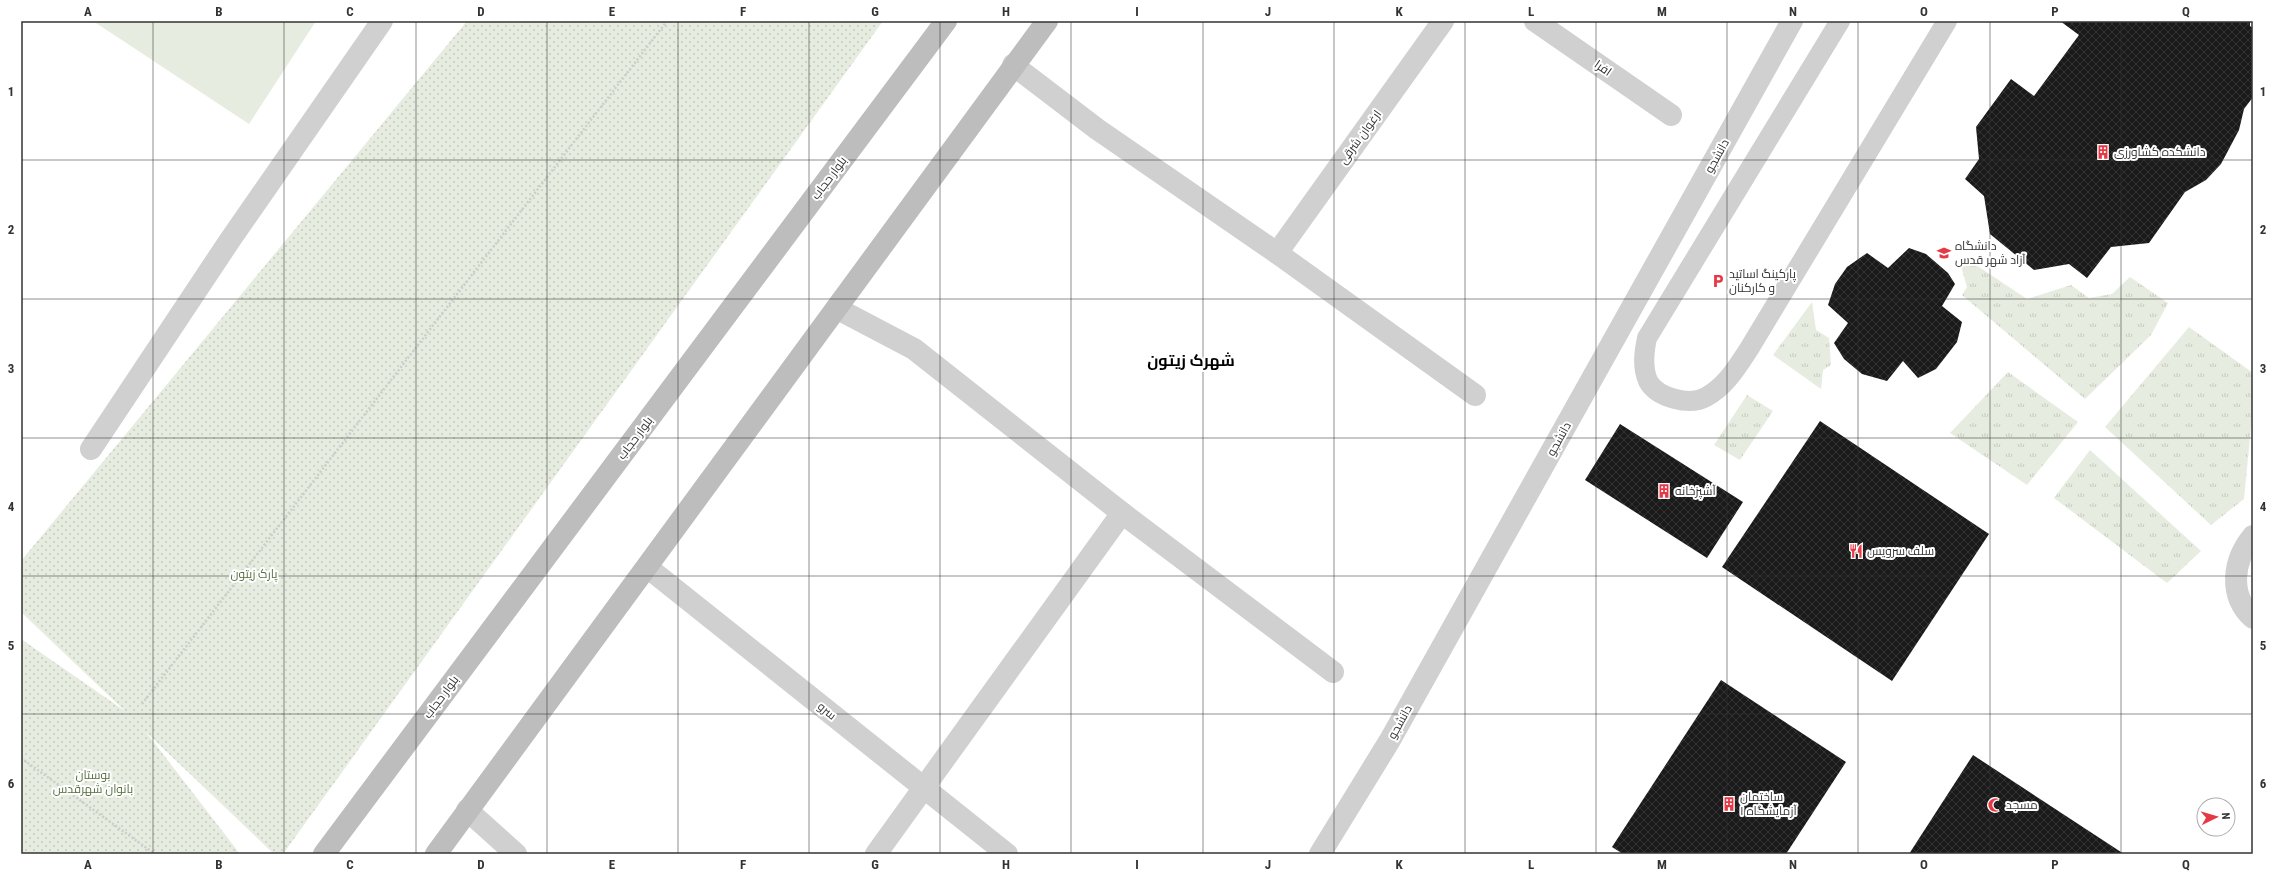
<svg xmlns="http://www.w3.org/2000/svg" width="2274" height="875" viewBox="0 0 2274 875" font-family="'Roboto Condensed',Cairo,sans-serif">
	<style>
		.grass { fill: url(#grass-tufts) }
		.park { fill: url(#park-dots) }
		.garden { fill: #e6ecdf }
		.building { fill: url(#building-cross-hatch) }
		.lines { fill: none; stroke-linecap: round; stroke-linejoin: round }
		.path { stroke: #cdcdcd; stroke-width: 2.5; stroke-dasharray: 2 2; stroke-linecap: butt }
		.lane { stroke: #d0d0d0; stroke-width: 20 }
		.street { stroke: #d0d0d0; stroke-width: 22 }
		.secondary { stroke: #bdbdbd; stroke-width: 22 }
		.grid { fill: none; stroke: #333; stroke-width: 1; stroke-opacity: 0.55 }
		.labels { text-anchor: middle; stroke-width: 4; stroke-linejoin: round; paint-order: stroke }
		.street-label { font-size: 12px; fill: #333; stroke: #fff }
		.poi-label { font-size: 12px; fill: #333; stroke: #fff; text-anchor: start }
		.park-label { font-size: 12px; fill: #56703f; stroke: #fff }
		.district-label { font-size: 16px; font-weight: bold; fill: #000; stroke: #fff }
		.neatline { fill: none; stroke: #333; stroke-width: 1.5 }
		.grid-label { font-size: 13px; text-anchor: middle; font-weight: bold; fill: #333 }
	</style>
	<defs>
		<pattern id="grass-tufts" width="24" height="20" patternUnits="userSpaceOnUse"><rect width="24" height="20" fill="#e6ecdf"/><path d="M3 7l-1-3M5 7V3M7 7l1-3M15 17l-1-3M17 17v-4M19 17l1-3" fill="none" stroke="#c6cbc0"/></pattern>
		<pattern id="park-dots" width="8" height="8" patternUnits="userSpaceOnUse"><rect width="8" height="8" fill="#e6ecdf"/><path d="M2 2h.1M6 6h.1" fill="none" stroke="#c6cbc0" stroke-width="1.8" stroke-linecap="round"/></pattern>
		<pattern id="building-cross-hatch" width="8" height="8" patternUnits="userSpaceOnUse"><rect width="8" height="8" fill="#1a1a1a"/><path d="M0 0l8 8M0 8l8-8" fill="none" stroke="#333"/></pattern>
	</defs>
	<rect width="100%" height="100%" fill="#fff"/>
	<g class="grass">
		<path d="M1973,263L2027,299L2071,285L2089,298L2112,294L2130,277L2168,303L2151,335L2085,399L1962,295L1967,287L1961,266Z"/>
		<path d="M1812,302L1816,330L1829,338L1831,365L1823,370L1821,389L1773,355Z"/>
		<path d="M2189,327L2253,373V406L2244,499L2211,525L2105,427Z"/>
		<path d="M2008,372L2078,422L2027,485L1950,433Z"/>
		<path d="M1747,395L1773,411L1740,460L1714,445Z"/>
		<path d="M2090,450L2201,551L2167,583L2054,498Z"/>
	</g>
	<path class="park" d="M467,21H883L283,854H274L146,732L240,854H21V639L125,711L21,612V561Z"/>
	<path class="garden" d="M93,21H316L249,124Z"/>
	<g class="building">
		<path d="M2060,21H2250V26L2253,28V97L2244,109L2239,130L2221,164L2206,180L2185,192L2149,243L2111,247L2087,278L2069,264L2034,270L1990,234L1984,196L1965,179L1979,159L1976,127L2011,79L2034,96L2079,35Z"/>
		<path d="M1909,248L1926,254L1948,273L1955,284L1942,306L1962,322L1957,342L1936,369L1918,378L1903,361L1887,381L1862,374L1844,359L1834,343L1848,323L1828,305L1835,284L1847,267L1867,253L1888,268Z"/>
		<path d="M1820,421L1989,534L1892,681L1722,567Z"/>
		<path d="M1620,424L1743,502L1707,558L1585,480Z"/>
		<path d="M1721,680L1846,762L1786,854H1623L1612,847Z"/>
		<path d="M1973,755L2124,854H1909Z"/>
	</g>
	<g class="lines">
		<g class="path">
			<path d="M142,704L667,21"/>
			<path d="M21,758L155,854"/>
		</g>
		<path class="lane" d="M1840,21L1647,338C1644,352 1642,367 1648,381C1657,398 1690,406 1706,397C1726,386 1737,367 1749,349L1947,21"/>
		<g class="street">
			<path d="M1535,21L1671,115"/>
			<path d="M1013,65L1097,129L1277,253L1475,395"/>
			<path d="M1277,253L1443,21"/>
			<path d="M838,309L914,349L1122,513L1333,672"/>
			<path d="M91,449L230,240L382,21"/>
			<path d="M2253,536C2233,560 2228,595 2253,618"/>
			<path d="M647,567L1007,854"/>
			<path d="M467,810L516,854"/>
			<path d="M876,854L1122,513"/>
			<path d="M1320,854L1390,740L1792,21"/>
		</g>
		<g class="secondary">
			<path d="M324,854L946,21"/>
			<path d="M436,854L1047,21"/>
		</g>
	</g>
	<path class="grid" d="M153,21V854M284,21V854M416,21V854M547,21V854M678,21V854M809,21V854M940,21V854M1071,21V854M1203,21V854M1334,21V854M1465,21V854M1596,21V854M1727,21V854M1858,21V854M1990,21V854M2121,21V854M21,160H2253M21,299H2253M21,438H2253M21,576H2253M21,714H2253"/>
	<defs>
		<symbol id="building-bare" viewBox="-9 -9 18 18"><path d="M-4-6H4V6H1V3H-1V6H-4ZM-2.5-4.3h1.7v1.8h-1.7ZM.8-4.3h1.7v1.8H.8ZM-2.5-1h1.7V.8h-1.7ZM.8-1h1.7V.8H.8Z" fill="#e63946" stroke="#fff" stroke-width="2.5" paint-order="stroke"/></symbol>
		<symbol id="university-bare" viewBox="-9 -9 18 18"><path d="M0-5L7-2L0 1L-7-2ZM-4 1L0 2.5L4 1V4Q0 6-4 4Z" fill="#e63946" stroke="#fff" stroke-width="2.5" paint-order="stroke"/></symbol>
		<symbol id="parking-bare" viewBox="-9 -9 18 18"><path d="M-3.5-5.5H1a3.5 3.5 0 0 1 0 7H-1V5.5H-3.5ZM-1-3.4V-.6H.8a1.4 1.4 0 0 0 0-2.8Z" fill="#e63946" stroke="#fff" stroke-width="2.5" paint-order="stroke"/></symbol>
		<symbol id="restaurant-bare" viewBox="-9 -9 18 18"><path d="M-5-6h1v4h1v-4h1v4h1v-4h1v5L-1.5 .5V6h-2V.5L-5-1ZM5-6V6H3V1.5H1.5Q1.5-4 5-6Z" fill="#e63946" stroke="#fff" stroke-width="2.5" paint-order="stroke"/></symbol>
		<symbol id="mosque-bare" viewBox="-9 -9 18 18"><path d="M3.5-4.9A6 6 0 1 0 3.5 4.9A5 5 0 1 1 3.5-4.9Z" fill="#e63946" stroke="#fff" stroke-width="2.5" paint-order="stroke"/></symbol>
	</defs>
	<g fill-rule="evenodd">
		<use href="#building-bare" x="2093" y="142" width="20" height="20"/>
		<use href="#university-bare" x="1934" y="243" width="20" height="20"/>
		<use href="#parking-bare" x="1708" y="271" width="20" height="20"/>
		<use href="#building-bare" x="1654" y="481" width="20" height="20"/>
		<use href="#restaurant-bare" x="1846" y="541" width="20" height="20"/>
		<use href="#building-bare" x="1719" y="794" width="20" height="20"/>
		<use href="#mosque-bare" x="1985" y="795" width="20" height="20"/>
	</g>
	<g class="labels">
		<g class="street-label">
			<text transform="translate(1603 68) rotate(35)" y="4">افرا</text>
			<text transform="translate(1360 137) rotate(-54)" y="4">ارغوان شرقی</text>
			<text transform="translate(1717 156) rotate(-61)" y="4">دانشجو</text>
			<text transform="translate(829 178) rotate(-53)" y="4">بلوار حجاب</text>
			<text transform="translate(635 438) rotate(-53)" y="4">بلوار حجاب</text>
			<text transform="translate(1559 439) rotate(-61)" y="4">دانشجو</text>
			<text transform="translate(441 697) rotate(-53)" y="4">بلوار حجاب</text>
			<text transform="translate(827 711) rotate(39)" y="4">سرو</text>
			<text transform="translate(1400 722) rotate(-61)" y="4">دانشجو</text>
		</g>
		<g class="poi-label">
			<text x="2114" y="156">دانشکده کشاورزی</text>
			<text x="1955" y="250">دانشگاه<tspan x="1955" dy="14">آزاد شهر قدس</tspan></text>
			<text x="1729" y="278">پارکینگ اساتید<tspan x="1729" dy="14">و کارکنان</tspan></text>
			<text x="1675" y="495">آشپزخانه</text>
			<text x="1867" y="555">سلف سرویس</text>
			<text x="1740" y="801">ساختمان<tspan x="1740" dy="14">آزمایشگاه ۱</tspan></text>
			<text x="2006" y="809">مسجد</text>
		</g>
		<g class="park-label">
			<text x="254" y="578">پارک زیتون</text>
			<text x="93" y="779">بوستان<tspan x="93" dy="14">بانوان شهرقدس</tspan></text>
		</g>
		<g class="district-label">
			<text x="1191" y="366">شهرک زیتون</text>
		</g>
	</g>
	<rect width="2274" height="875" fill="none" stroke="#ffffff" stroke-width="44"/>
	<g transform="translate(2216 817) rotate(85)"><circle r="19" fill="#ffffff" stroke="#adadad"/>
	<path d="M0-3L7 15L0 10L-7 15Z" fill="#e63946"/>
	<text y="-6" font-size="11" font-weight="bold" text-anchor="middle" fill="#333333">N</text>
	</g>
	<rect x="22" y="22" width="2230" height="831" class="neatline"/>
	<g class="grid-label">
		<text x="88" y="16">A</text>
		<text x="219" y="16">B</text>
		<text x="350" y="16">C</text>
		<text x="481" y="16">D</text>
		<text x="612" y="16">E</text>
		<text x="743" y="16">F</text>
		<text x="875" y="16">G</text>
		<text x="1006" y="16">H</text>
		<text x="1137" y="16">I</text>
		<text x="1268" y="16">J</text>
		<text x="1399" y="16">K</text>
		<text x="1531" y="16">L</text>
		<text x="1662" y="16">M</text>
		<text x="1793" y="16">N</text>
		<text x="1924" y="16">O</text>
		<text x="2055" y="16">P</text>
		<text x="2186" y="16">Q</text>
		<text x="11" y="96">1</text>
		<text x="2263" y="96">1</text>
		<text x="11" y="234">2</text>
		<text x="2263" y="234">2</text>
		<text x="11" y="373">3</text>
		<text x="2263" y="373">3</text>
		<text x="11" y="511">4</text>
		<text x="2263" y="511">4</text>
		<text x="11" y="650">5</text>
		<text x="2263" y="650">5</text>
		<text x="11" y="788">6</text>
		<text x="2263" y="788">6</text>
		<text x="88" y="869">A</text>
		<text x="219" y="869">B</text>
		<text x="350" y="869">C</text>
		<text x="481" y="869">D</text>
		<text x="612" y="869">E</text>
		<text x="743" y="869">F</text>
		<text x="875" y="869">G</text>
		<text x="1006" y="869">H</text>
		<text x="1137" y="869">I</text>
		<text x="1268" y="869">J</text>
		<text x="1399" y="869">K</text>
		<text x="1531" y="869">L</text>
		<text x="1662" y="869">M</text>
		<text x="1793" y="869">N</text>
		<text x="1924" y="869">O</text>
		<text x="2055" y="869">P</text>
		<text x="2186" y="869">Q</text>
	</g>
</svg>
